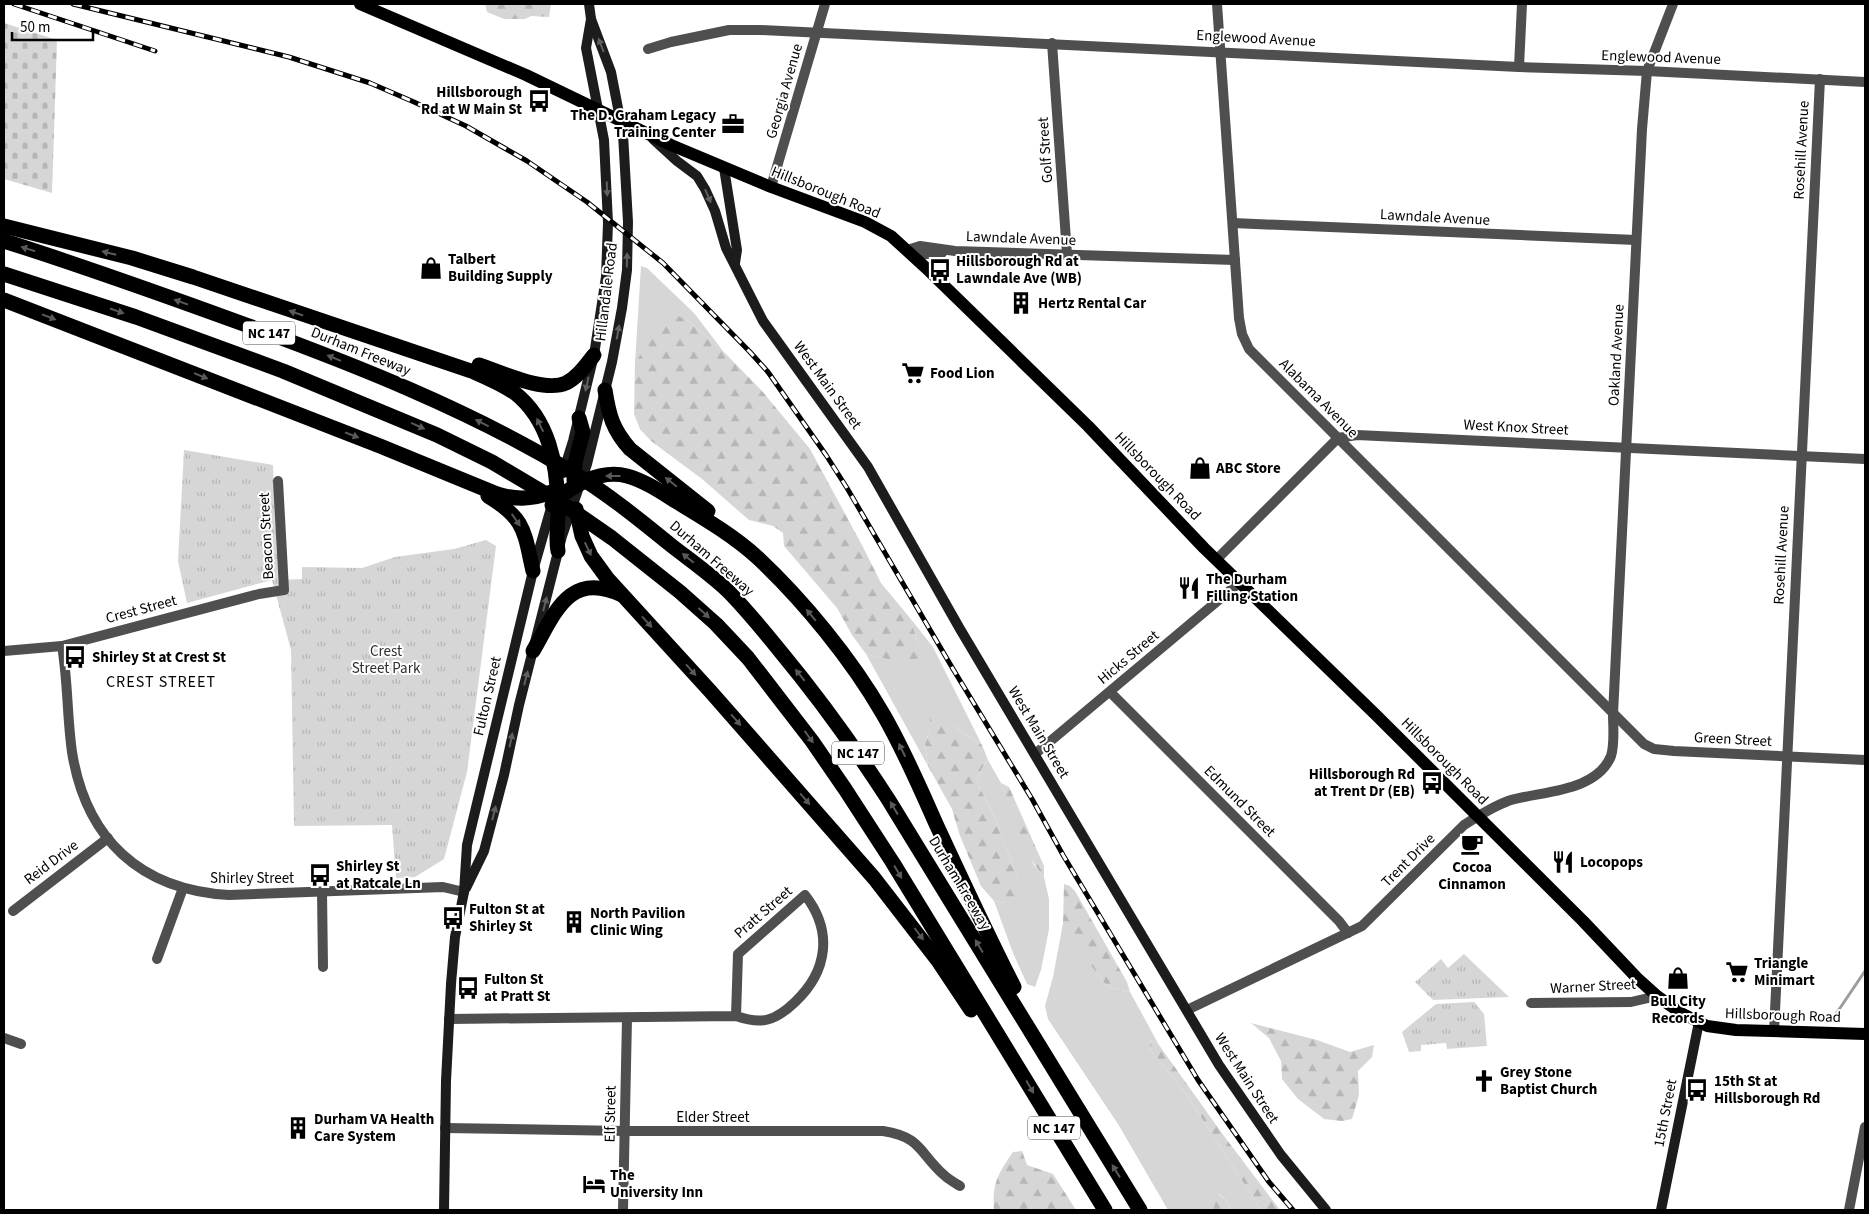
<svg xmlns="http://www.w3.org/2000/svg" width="1869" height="1214" viewBox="0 0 1869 1214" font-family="'Source Sans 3',sans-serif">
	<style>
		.grass { fill: #d6d6d6 }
		.forest { fill: url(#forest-firs) }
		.cemetery { fill: url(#cemetery-stones) }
		.park { fill: url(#park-tufts) }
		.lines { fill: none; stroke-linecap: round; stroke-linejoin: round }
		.stream { stroke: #9d9d9d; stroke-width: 3 }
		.street { stroke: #4f4f4f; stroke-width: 10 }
		.secondary { stroke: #1c1c1c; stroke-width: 10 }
		.primary { stroke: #000; stroke-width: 12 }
		.highway { stroke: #000; stroke-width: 15 }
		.rail-casing { stroke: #000; stroke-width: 5 }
		.rail { stroke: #fff; stroke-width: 3; stroke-dasharray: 9; stroke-linecap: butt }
		.oneway { fill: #606060 }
		.oneway2 { fill: #595959 }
		.labels { text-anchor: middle; stroke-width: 4; stroke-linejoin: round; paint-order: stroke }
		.shield { fill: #fff; stroke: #4c4c4c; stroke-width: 1 }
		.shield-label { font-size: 14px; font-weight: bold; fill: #000 }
		.street-label { font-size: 15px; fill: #000; stroke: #fff }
		.poi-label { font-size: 15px; font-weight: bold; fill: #000; stroke: #fff; text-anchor: start }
		.park-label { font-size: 15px; fill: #2d2d2d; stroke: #fff }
		.neighbourhood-label { font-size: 16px; letter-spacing: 1px; fill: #000; stroke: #fff }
	</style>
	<defs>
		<pattern id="forest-firs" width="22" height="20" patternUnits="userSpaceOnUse" patternTransform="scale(1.25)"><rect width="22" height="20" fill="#d6d6d6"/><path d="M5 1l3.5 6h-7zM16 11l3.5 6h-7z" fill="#b6b6b6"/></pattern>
		<pattern id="cemetery-stones" width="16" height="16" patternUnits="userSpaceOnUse" patternTransform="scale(1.25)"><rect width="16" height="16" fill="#d6d6d6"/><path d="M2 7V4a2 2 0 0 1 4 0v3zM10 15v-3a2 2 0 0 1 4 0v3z" fill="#b6b6b6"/></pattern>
		<pattern id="park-tufts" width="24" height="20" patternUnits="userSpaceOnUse" patternTransform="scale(1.25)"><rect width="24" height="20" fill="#d6d6d6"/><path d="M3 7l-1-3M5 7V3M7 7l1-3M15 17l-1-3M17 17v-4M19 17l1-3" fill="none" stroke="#b6b6b6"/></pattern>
	</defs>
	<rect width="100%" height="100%" fill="#fff"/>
	<g class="grass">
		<path d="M641,266L647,268L694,313L723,351L687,320L635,363Z"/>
		<path d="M910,618L933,647L982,745L953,726L930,729L925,744L928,766L866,654L886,659L919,646Z"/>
		<path d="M988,760L1001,783L1015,822L1034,865L1044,877L1049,899V929L1041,970L1035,987L1027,984L1013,953L994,901L1006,903L1019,882L995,818L977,782L982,768Z"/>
		<path d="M1063,923L1101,979L1108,987L1130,992L1159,1045L1151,1040L1149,1048L1186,1094L1261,1210H1232L1225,1199L1219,1194L1213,1210H1168L1118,1124L1048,1019L1045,1006L1053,977Z"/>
	</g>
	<g class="forest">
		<path d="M485,4H551L549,17L531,16L525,19H504L487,12Z"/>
		<path d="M678,316L687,320L723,351L762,391L810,449L863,547L881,583L910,618L919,646L918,661L886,659L866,654L852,635L837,608L784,546L783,533L773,526L749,520L702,479L651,441L640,429L634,414L635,363L659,326Z"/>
		<path d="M930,715L953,726L982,745L988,760L982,768L977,782L995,818L1019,882V892L1006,903L994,901L981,886L960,836L952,809L928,766L925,744L930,729Z"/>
		<path d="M1001,783L1009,787L1044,866V877C1022,851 1012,815 1001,783Z"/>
		<path d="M1064,884L1070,886L1075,891L1127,982L1130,992L1108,987L1101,979L1066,930L1063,923Z"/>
		<path d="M1251,1023L1317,1040L1350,1052L1374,1045L1372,1057L1358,1071L1359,1095L1352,1119L1342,1121L1324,1119L1298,1099L1282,1079L1281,1061L1269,1038Z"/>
		<path d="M1151,1040L1159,1045L1224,1136L1280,1210H1261L1186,1094L1149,1048Z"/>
		<path d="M1022,1151L1027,1165L1053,1174L1076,1210H994C992,1183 998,1174 1013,1152Z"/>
		<path d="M1218,1194L1225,1199L1232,1210H1213Z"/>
	</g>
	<path class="cemetery" d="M4,23L57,40L52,193L4,179Z"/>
	<g class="park">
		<path d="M184,450L273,465L278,580L302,579V567L362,568L395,557L454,549L486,540L496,546L467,772L444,859L415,877L396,878L392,825L294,826L291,650L272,580L187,603L178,561Z"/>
		<path d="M1464,954L1509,997L1433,1000L1415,982L1441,959L1448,968Z"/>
		<path d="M1474,1002L1484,1014L1487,1046L1447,1049L1446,1043L1421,1045V1051L1409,1052L1402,1032L1436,1004Z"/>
	</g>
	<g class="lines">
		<path class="stream" d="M1836,1014L1865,971"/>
		<g class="street">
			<path d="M1217,4L1239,318L1242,334L1249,349L1644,744L1654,749L1674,751L1865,760"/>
			<path d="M1052,43L1067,254"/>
			<path d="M648,49L671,42L729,30H760L1519,67L1647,71L1865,82"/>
			<path d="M1519,67L1522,4"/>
			<path d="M771,187L825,4"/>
			<path d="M1233,223L1636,240"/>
			<path d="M907,250L920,246L955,251L1235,260"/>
			<path d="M913,255L942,253"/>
			<path d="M1216,560L1338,438L1357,435L1865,459"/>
			<path d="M62,646C68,681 67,717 72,752C86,839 140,890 229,895L443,887L464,892"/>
			<path d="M4,651L62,646L259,594L284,590L278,481"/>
			<path d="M1110,692L1339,921L1348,933"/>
			<path d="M1035,754L1239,583"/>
			<path d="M322,892L323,967"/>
			<path d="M13,911L108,838"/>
			<path d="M157,959L183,888"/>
			<path d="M1531,1003L1631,1002L1657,996"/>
			<path d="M1187,1010L1362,926L1464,825C1478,816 1492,807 1508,801C1539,791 1596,793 1611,756C1615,743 1613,727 1613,714L1642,129L1647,71L1673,4"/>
			<path d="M449,1019L736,1016C762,1025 775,1021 795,1002C828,971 833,931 805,895L738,954L736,1016"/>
			<path d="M1774,1032L1820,79"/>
			<path d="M4,1038L21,1044"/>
			<path d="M445,1128L625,1131H883C922,1137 919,1153 944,1175C948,1179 955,1183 960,1186"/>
			<path d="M623,1210L627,1018"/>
			<path d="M1849,1210L1865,1127"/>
		</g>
		<g class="secondary">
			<path d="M653,139L677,161L697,176L705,189L715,211L726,248L763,321L868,467L960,629L1219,1065L1281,1155L1326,1210"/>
			<path d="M724,168L737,250L735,263"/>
			<path d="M563,473L573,441L594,355L606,277L608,223L604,140L586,48L591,19"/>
			<path d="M466,888L484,851L504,775L519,705L562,536L587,464L612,362L622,308L627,270L628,222L623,134L611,72L591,19L589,4"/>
			<path d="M444,1210L446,1081L451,984L455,937L464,892L467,845L533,571L553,501"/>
			<path d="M1661,1210L1699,1022"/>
		</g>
		<path class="primary" d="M360,4L526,75L671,145L771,187L865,222L891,236L926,268L1088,426L1204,548L1375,714L1583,921L1637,978L1657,996L1681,1013L1707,1026L1736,1030L1865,1034"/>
		<g class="highway">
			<path d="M4,226L132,258L193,277L474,372C488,378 502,384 515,393C549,420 557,464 558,505C559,521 555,535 558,551"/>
			<path d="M4,241C83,266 161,294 238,322C353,364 468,409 572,472C608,494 640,520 672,546C690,560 710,574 727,590C746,609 763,630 780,651C819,698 855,748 888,799L1140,1210"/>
			<path d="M4,274L136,317L283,371L437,435L492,462L566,506L612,538L680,592L716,624L748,658L812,741L845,789L893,863L1105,1210"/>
			<path d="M4,300L380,446L497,494C516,500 533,500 551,492"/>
			<path d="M479,365C501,372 544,393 566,383C578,377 586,365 594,355"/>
			<path d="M605,390C609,416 613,430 630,449L708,511"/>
			<path d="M574,481L575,463L583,432L579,418"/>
			<path d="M488,496C526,519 524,532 533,571"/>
			<path d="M552,505C569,486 600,469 627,476C645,481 661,492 677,502C705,519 734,536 758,558C803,600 852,660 883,714C904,750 920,788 937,826C962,880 987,934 1014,987"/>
			<path d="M576,509L582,536L591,556L607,578L711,692L874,878L939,962L971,1010"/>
			<path d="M533,651C555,613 569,570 622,595"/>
		</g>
		<defs>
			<g id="rail">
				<path d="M14,4L155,51"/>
				<path d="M73,4L289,57L370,83L414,102L466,126L527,161L587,202L663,263L750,352L768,372L826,455L847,488L953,669L1032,799L1063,855L1198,1080L1269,1182L1293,1210"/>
			</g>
		</defs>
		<use href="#rail" class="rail-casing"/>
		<use href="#rail" class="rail"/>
	</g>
	<defs><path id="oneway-solid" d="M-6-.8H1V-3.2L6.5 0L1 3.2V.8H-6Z" transform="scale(1.25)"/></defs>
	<g class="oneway">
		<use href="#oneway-solid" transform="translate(601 45) rotate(-111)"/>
		<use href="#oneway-solid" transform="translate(607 189) rotate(88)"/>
		<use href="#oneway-solid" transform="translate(708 196) rotate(67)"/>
		<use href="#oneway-solid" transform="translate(627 260) rotate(-89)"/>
		<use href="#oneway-solid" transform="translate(618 332) rotate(-80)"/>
		<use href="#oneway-solid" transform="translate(587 384) rotate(103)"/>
		<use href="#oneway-solid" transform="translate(545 604) rotate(-76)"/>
		<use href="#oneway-solid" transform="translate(526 678) rotate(-76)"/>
		<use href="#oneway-solid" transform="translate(511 740) rotate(-78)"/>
		<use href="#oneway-solid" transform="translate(494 813) rotate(-76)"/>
	</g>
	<g class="oneway2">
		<use href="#oneway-solid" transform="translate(28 249) rotate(-162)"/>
		<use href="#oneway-solid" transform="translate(109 253) rotate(-166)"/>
		<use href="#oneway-solid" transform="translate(181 302) rotate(-160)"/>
		<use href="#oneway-solid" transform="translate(117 311) rotate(19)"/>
		<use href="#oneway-solid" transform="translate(296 313) rotate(-161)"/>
		<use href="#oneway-solid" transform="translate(49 317) rotate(21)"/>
		<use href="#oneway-solid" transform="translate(334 358) rotate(-158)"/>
		<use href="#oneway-solid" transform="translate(201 376) rotate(22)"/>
		<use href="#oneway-solid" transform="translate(482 423) rotate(-153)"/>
		<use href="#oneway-solid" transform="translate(540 425) rotate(-116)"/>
		<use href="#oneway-solid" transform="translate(418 426) rotate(24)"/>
		<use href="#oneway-solid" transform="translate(352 435) rotate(21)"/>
		<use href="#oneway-solid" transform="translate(613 476) rotate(180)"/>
		<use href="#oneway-solid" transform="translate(671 482) rotate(-141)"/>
		<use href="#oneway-solid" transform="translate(516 520) rotate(55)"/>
		<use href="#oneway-solid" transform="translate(588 549) rotate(65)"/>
		<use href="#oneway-solid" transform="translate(688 558) rotate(-141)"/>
		<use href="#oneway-solid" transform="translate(704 613) rotate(42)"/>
		<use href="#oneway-solid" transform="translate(811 615) rotate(-130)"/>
		<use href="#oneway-solid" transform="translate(647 622) rotate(48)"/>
		<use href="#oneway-solid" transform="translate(691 670) rotate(48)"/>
		<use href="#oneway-solid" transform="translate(800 675) rotate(-129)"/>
		<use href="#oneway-solid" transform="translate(736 720) rotate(49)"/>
		<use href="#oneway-solid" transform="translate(809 737) rotate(54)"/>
		<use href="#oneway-solid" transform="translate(902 750) rotate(-116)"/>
		<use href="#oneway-solid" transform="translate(805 799) rotate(49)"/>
		<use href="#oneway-solid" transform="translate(894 808) rotate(-121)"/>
		<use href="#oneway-solid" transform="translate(898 872) rotate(59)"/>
		<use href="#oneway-solid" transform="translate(919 934) rotate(53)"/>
		<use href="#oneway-solid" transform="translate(979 946) rotate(-121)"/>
		<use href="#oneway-solid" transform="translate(1030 1087) rotate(60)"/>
		<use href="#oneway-solid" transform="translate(1116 1171) rotate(-122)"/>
	</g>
	<defs>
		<symbol id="bus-bare" viewBox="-9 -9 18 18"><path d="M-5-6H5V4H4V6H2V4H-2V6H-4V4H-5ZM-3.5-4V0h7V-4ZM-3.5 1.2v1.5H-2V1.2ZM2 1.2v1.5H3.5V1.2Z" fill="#000" stroke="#fff" stroke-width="2.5" paint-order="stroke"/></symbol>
		<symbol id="office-bare" viewBox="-9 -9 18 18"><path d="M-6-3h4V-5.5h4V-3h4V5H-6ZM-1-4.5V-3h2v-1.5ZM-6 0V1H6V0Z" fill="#000" stroke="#fff" stroke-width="2.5" paint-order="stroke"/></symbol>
		<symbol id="shop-bare" viewBox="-9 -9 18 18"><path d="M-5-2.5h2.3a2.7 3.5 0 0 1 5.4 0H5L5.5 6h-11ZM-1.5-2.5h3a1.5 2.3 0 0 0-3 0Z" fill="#000" stroke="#fff" stroke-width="2.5" paint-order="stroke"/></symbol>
		<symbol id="building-bare" viewBox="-9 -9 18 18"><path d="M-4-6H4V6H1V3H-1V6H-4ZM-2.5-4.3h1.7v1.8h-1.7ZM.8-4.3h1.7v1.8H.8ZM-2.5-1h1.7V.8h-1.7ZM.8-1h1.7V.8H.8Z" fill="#000" stroke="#fff" stroke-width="2.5" paint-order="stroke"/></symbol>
		<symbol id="supermarket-bare" viewBox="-9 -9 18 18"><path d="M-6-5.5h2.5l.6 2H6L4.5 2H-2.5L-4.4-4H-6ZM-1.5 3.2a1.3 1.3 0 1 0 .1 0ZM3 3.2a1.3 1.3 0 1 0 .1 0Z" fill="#000" stroke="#fff" stroke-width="2.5" paint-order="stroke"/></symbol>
		<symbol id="restaurant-bare" viewBox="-9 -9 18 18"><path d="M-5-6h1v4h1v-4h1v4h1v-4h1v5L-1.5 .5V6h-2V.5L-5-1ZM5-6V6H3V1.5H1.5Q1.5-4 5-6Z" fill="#000" stroke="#fff" stroke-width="2.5" paint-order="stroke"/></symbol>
		<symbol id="cafe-bare" viewBox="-9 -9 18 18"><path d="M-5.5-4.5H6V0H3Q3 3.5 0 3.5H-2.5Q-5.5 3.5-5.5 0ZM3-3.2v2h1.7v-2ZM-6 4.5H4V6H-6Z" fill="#000" stroke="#fff" stroke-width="2.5" paint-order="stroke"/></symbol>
		<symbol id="church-bare" viewBox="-9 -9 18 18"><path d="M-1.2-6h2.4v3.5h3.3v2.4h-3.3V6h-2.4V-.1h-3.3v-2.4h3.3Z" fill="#000" stroke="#fff" stroke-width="2.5" paint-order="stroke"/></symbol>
		<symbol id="hotel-bare" viewBox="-9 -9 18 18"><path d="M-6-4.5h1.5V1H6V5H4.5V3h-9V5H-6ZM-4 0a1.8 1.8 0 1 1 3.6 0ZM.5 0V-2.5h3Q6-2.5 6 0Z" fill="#000" stroke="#fff" stroke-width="2.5" paint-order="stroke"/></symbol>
	</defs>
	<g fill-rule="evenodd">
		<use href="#bus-bare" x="523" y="85" width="32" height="32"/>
		<use href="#office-bare" x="717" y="108" width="32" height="32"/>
		<use href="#shop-bare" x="415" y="252" width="32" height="32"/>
		<use href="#bus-bare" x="924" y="254" width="32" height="32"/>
		<use href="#building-bare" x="1005" y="287" width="32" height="32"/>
		<use href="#supermarket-bare" x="897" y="357" width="32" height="32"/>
		<use href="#shop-bare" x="1184" y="452" width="32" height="32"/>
		<use href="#restaurant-bare" x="1173" y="572" width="32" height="32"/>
		<use href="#bus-bare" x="59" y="641" width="32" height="32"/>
		<use href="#bus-bare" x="1416" y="767" width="32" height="32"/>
		<use href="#cafe-bare" x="1456" y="828" width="32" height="32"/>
		<use href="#restaurant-bare" x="1547" y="846" width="32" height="32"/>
		<use href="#bus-bare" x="304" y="859" width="32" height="32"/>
		<use href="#bus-bare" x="437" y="902" width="32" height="32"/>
		<use href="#building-bare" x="558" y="906" width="32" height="32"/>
		<use href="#supermarket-bare" x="1721" y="956" width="32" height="32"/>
		<use href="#shop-bare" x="1662" y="962" width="32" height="32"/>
		<use href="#bus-bare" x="452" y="972" width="32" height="32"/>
		<use href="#church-bare" x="1468" y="1065" width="32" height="32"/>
		<use href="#bus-bare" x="1681" y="1074" width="32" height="32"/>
		<use href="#building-bare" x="282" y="1112" width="32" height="32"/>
		<use href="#hotel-bare" x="578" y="1168" width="32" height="32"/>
	</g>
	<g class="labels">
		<g class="shield">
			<rect x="243" y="321.5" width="52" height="23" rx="4"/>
			<rect x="832" y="741.5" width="52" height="23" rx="4"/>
			<rect x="1028" y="1116.5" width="52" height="23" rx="4"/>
		</g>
		<g class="shield-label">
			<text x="269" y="338">NC 147</text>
			<text x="858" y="758">NC 147</text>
			<text x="1054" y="1133">NC 147</text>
		</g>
		<g class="street-label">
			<text transform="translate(1256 38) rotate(3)" y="5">Englewood Avenue</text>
			<text transform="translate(1661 57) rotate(2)" y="5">Englewood Avenue</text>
			<text transform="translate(784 91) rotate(-74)" y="5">Georgia Avenue</text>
			<text transform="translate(1045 150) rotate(-94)" y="5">Golf Street</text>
			<text transform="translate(1801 150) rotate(-87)" y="5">Rosehill Avenue</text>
			<text transform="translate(826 192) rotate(22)" y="5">Hillsborough Road</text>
			<text transform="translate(1435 217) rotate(3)" y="5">Lawndale Avenue</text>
			<text transform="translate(1021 238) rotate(2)" y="5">Lawndale Avenue</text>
			<text transform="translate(606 292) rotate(-83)" y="5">Hillandale Road</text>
			<text transform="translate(361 351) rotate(22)" y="5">Durham Freeway</text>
			<text transform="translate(1616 355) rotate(-87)" y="5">Oakland Avenue</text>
			<text transform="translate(828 385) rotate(54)" y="5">West Main Street</text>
			<text transform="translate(1319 398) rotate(45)" y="5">Alabama Avenue</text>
			<text transform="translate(1516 427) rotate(3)" y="5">West Knox Street</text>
			<text transform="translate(1158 476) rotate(46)" y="5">Hillsborough Road</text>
			<text transform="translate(266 536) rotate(-93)" y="5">Beacon Street</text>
			<text transform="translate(1781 555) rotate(-87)" y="5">Rosehill Avenue</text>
			<text transform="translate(712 558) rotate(41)" y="5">Durham Freeway</text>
			<text transform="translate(141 609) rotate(-15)" y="5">Crest Street</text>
			<text transform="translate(1128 657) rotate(-40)" y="5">Hicks Street</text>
			<text transform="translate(487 696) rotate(-77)" y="5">Fulton Street</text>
			<text transform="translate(1039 732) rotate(59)" y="5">West Main Street</text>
			<text transform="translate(1733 739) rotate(3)" y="5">Green Street</text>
			<text transform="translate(1445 761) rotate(45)" y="5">Hillsborough Road</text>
			<text transform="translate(1240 801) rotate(45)" y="5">Edmund Street</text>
			<text transform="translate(1408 860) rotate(-45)" y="5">Trent Drive</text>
			<text transform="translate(51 862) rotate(-37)" y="5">Reid Drive</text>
			<text x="252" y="883">Shirley Street</text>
			<text transform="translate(960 883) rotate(59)" y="5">Durham Freeway</text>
			<text transform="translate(763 912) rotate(-41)" y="5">Pratt Street</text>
			<text transform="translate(1593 986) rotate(-3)" y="5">Warner Street</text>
			<text transform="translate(1783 1015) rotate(2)" y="5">Hillsborough Road</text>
			<text transform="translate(1247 1078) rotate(57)" y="5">West Main Street</text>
			<text transform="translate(1665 1113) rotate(-79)" y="5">15th Street</text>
			<text transform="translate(610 1114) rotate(-89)" y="5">Elf Street</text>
			<text x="713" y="1122">Elder Street</text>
		</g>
		<g class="poi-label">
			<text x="522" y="97" text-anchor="end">Hillsborough<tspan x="522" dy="17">Rd at W Main St</tspan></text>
			<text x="716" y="120" text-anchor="end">The D. Graham Legacy<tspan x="716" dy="17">Training Center</tspan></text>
			<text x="448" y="264">Talbert<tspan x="448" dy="17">Building Supply</tspan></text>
			<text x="956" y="266">Hillsborough Rd at<tspan x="956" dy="17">Lawndale Ave (WB)</tspan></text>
			<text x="1038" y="308">Hertz Rental Car</text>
			<text x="930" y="378">Food Lion</text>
			<text x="1216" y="473">ABC Store</text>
			<text x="1206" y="584">The Durham<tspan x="1206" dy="17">Filling Station</tspan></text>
			<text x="92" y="662">Shirley St at Crest St</text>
			<text x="1415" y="779" text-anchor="end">Hillsborough Rd<tspan x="1415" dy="17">at Trent Dr (EB)</tspan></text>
			<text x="1580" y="867">Locopops</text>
			<text x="336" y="871">Shirley St<tspan x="336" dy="17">at Ratcale Ln</tspan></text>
			<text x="1472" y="872" text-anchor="middle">Cocoa<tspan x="1472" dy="17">Cinnamon</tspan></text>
			<text x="469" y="914">Fulton St at<tspan x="469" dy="17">Shirley St</tspan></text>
			<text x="590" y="918">North Pavilion<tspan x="590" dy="17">Clinic Wing</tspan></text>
			<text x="1754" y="968">Triangle<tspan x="1754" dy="17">Minimart</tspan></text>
			<text x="484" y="984">Fulton St<tspan x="484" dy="17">at Pratt St</tspan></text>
			<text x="1678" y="1006" text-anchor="middle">Bull City<tspan x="1678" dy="17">Records</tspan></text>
			<text x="1500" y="1077">Grey Stone<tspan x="1500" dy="17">Baptist Church</tspan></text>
			<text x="1714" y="1086">15th St at<tspan x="1714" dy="17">Hillsborough Rd</tspan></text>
			<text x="314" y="1124">Durham VA Health<tspan x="314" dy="17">Care System</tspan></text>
			<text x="610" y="1180">The<tspan x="610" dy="17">University Inn</tspan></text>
		</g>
		<g class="park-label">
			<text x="386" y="656">Crest<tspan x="386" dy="17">Street Park</tspan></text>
		</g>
		<g class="neighbourhood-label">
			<text x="161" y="687">CREST STREET</text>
		</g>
	</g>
	<rect width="1869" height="1214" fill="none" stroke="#000000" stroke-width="10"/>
	<path d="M12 32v8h81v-8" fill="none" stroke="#000000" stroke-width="2.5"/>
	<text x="20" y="32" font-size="15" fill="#000000" stroke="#ffffff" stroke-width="4" paint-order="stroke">50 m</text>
</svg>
